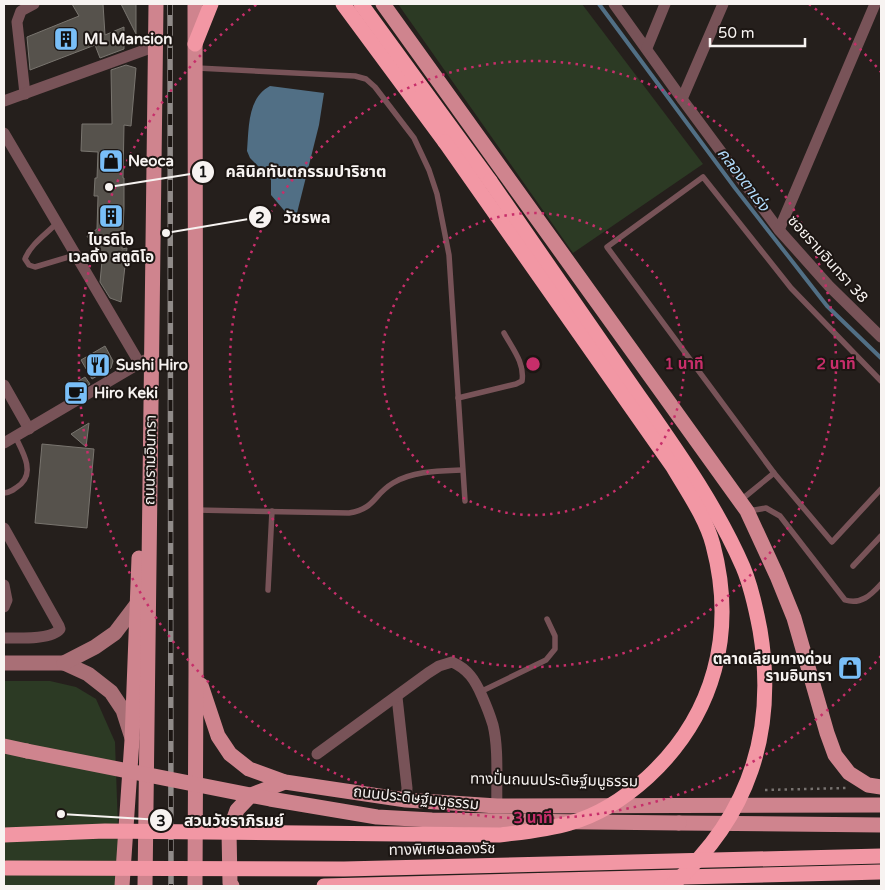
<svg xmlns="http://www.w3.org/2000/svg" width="885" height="890" viewBox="0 0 885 890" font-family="'Varela Round','Noto Sans Thai',sans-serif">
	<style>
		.green { fill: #2c3a24 }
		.water { fill: #516f85 }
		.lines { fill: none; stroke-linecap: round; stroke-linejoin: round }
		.stream { stroke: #516f85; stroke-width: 4 }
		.building { fill: #56524c; stroke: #79756f }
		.path { stroke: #77726f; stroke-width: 2.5; stroke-dasharray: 2.5 4; stroke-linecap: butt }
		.lane { stroke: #785358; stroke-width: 5.5 }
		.street { stroke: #785358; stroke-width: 11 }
		.secondary { stroke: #a96f76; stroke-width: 15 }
		.primary { stroke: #cf848e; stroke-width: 15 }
		.highway { stroke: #f297a4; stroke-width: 15 }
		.rail-casing { stroke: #908b89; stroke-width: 5.5 }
		.rail { stroke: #1c1613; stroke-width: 4; stroke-dasharray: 11; stroke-linecap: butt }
		.primary-bridge { stroke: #cf848e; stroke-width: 15 }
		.highway-bridge { stroke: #f297a4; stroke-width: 15 }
		.ring { fill: none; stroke: #c72e6a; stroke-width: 2.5; stroke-dasharray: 2.5 5 }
		.labels { text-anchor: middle; stroke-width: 4; stroke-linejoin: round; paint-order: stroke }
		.poi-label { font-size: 15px; font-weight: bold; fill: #f7f3f1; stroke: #1c1613; text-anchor: start }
		.street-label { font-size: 15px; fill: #f7f3f1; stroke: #1c1613 }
		.water-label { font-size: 16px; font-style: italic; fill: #b2ddfd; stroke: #1c1613 }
		.centre { fill: #c72e6a; stroke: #1c1613; stroke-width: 2.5 }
		.ring-label { font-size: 15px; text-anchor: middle; font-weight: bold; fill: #c72e6a; stroke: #1c1613; stroke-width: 4; stroke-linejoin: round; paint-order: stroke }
		.leader { fill: none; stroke: #f7f3f1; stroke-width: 2 }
		.callout-dot { fill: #f7f3f1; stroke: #1c1613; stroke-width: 2 }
		.mark-label { font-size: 15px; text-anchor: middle; font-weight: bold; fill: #111 }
		.callout-label { font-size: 16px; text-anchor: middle; font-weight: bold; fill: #f7f3f1; stroke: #1c1613; stroke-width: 4; stroke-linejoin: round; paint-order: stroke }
	</style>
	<rect width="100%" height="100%" fill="#251f1c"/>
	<g class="green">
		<path d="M398,4H582L703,164L573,253Z"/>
		<path d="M4,681H50L76,687L96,699L115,742L120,886H4Z"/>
	</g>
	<path class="water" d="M270,86L324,93L319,125L297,213L288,215L271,195V180L268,176L250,158L247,151C249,129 247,98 270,86Z"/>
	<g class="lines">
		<path class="stream" d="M599,4L735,188L827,306L881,358"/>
	</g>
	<g class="building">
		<path d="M72,4H103L105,35L124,27V49L100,58L95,45L30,70L27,37L79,16Z"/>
		<path d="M121,4H136V34Z"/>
		<path d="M126,65L136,68L131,126L124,125L123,178H124V208L122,249L127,248L121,302L110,298L100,282L102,261L87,236L97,229L98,196H94L95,178H97L98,152L81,151L82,124H112L111,70Z"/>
		<path d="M105,346L113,361L111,368L92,379L81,360Z"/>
		<path d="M85,377L90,384L71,395L67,388Z"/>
		<path d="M89,423L86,447L71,434Z"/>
		<path d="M42,444L94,449L87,528L35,523Z"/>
	</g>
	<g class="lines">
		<path class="path" d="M765,790L847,788"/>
		<g class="lane">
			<path d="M197,68L355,76L366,79L375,87L414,138L429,170L437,194L449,255L465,501"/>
			<path d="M57,223C46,234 30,245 25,259L29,265L35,267L75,255"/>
			<path d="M881,381L791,288L703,177L607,247L774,473L832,542L881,489"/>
			<path d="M458,398L516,384L522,381C525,363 512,348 504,333"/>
			<path d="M4,493C11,492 15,489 21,484C35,471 22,451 15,436"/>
			<path d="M741,500L774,473"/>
			<path d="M196,510L349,513C375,509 373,495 393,483C413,471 439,471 462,470"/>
			<path d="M749,511L766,508L780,516L845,600C861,605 871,595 881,584"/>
			<path d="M853,566L881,536"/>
			<path d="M268,590L272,511"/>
			<path d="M480,692L546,660L555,649V636L547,619"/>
		</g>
		<g class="street">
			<path d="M614,4L682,99L779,230L829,286L881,337"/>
			<path d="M647,48L665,4"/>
			<path d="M25,94L17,22L21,11L34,4"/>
			<path d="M682,99L723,4"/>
			<path d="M4,101L156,46"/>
			<path d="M4,133L140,364"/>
			<path d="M779,230L875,4"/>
			<path d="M4,385L29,429"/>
			<path d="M4,443L145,360"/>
			<path d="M4,528L59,626L60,629C52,640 17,638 4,638"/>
			<path d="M4,585L7,600L4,607"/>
			<path d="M397,697L407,788L406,800"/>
			<path d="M317,754L428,673L439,666L452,662C468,669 475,680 482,696C486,705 490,715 493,725C499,750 496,780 497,806"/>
		</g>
		<g class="secondary">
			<path d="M4,663H64L88,674L111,692L123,710L132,738"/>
			<path d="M64,663L95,647L115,633L137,604"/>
		</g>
		<g class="primary">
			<path d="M383,4L747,511L777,576L794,618L827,733L835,755L849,773L868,785L881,787"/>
			<path d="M201,685L218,736L230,754L249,769L285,782L406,800L497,806L881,805"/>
			<path d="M4,746L27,751"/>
			<path d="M679,823L881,825"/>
			<path d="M122,886L132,740L139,558"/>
			<path d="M145,886L156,4"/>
			<path d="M195,886L196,670L195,4"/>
			<path d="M232,886L230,883L229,832L237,810L251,795L285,782"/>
		</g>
		<g class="highway">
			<path d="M343,4L445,142"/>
			<path d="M361,4L490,181"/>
			<path d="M195,44L211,4"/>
			<path d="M324,886L881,872"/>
		</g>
		<defs>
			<path id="rail" d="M170,4L171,886"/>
		</defs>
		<use href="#rail" class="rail-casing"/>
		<use href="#rail" class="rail"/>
		<path class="primary-bridge" d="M27,751L270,799L377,817L432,820L679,823"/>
		<g class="highway-bridge">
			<path d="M490,181C535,246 580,311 625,376C667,437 713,498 743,567C751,586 756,609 760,630C777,731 749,818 671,886"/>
			<path d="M4,835L105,831L499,835C523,832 547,830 570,823C599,815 626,797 648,777C715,715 736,632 713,545C706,518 687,491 673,467L445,142"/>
			<path d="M6,868L344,869L881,856"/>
		</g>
	</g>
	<g class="ring">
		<circle cx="533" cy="364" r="151"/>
		<circle cx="533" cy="364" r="303"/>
		<path d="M881 656A454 454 0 1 1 257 4M809 4A454 454 0 0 1 881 72"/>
	</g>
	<defs>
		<symbol id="building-square" viewBox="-11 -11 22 22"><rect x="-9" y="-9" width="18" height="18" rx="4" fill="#79bff8" stroke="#1c1613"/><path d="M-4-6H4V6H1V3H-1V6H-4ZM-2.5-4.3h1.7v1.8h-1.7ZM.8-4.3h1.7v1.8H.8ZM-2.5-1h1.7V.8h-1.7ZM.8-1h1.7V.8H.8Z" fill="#111"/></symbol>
		<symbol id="shop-square" viewBox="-11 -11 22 22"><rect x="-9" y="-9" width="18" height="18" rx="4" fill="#79bff8" stroke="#1c1613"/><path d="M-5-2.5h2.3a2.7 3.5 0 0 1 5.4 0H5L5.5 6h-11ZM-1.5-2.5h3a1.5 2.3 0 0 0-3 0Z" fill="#111"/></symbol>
		<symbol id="restaurant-square" viewBox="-11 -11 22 22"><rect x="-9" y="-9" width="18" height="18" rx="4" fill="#79bff8" stroke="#1c1613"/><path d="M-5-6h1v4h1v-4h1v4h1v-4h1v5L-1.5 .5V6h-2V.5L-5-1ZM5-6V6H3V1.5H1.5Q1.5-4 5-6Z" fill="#111"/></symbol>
		<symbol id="cafe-square" viewBox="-11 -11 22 22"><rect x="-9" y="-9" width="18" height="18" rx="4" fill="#79bff8" stroke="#1c1613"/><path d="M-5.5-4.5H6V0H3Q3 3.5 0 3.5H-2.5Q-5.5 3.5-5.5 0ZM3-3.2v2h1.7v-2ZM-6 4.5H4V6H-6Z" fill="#111"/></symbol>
	</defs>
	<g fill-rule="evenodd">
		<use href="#building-square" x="52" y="25" width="28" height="28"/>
		<use href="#shop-square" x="97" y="147" width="28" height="28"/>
		<use href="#building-square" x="97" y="202" width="28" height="28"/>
		<use href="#restaurant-square" x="84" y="351" width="28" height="28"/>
		<use href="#cafe-square" x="62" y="379" width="28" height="28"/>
		<use href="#shop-square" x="836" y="654" width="28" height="28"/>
	</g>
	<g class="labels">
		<g class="poi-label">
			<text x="84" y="44">ML Mansion</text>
			<text x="128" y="166">Neoca</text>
			<text x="111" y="245" text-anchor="middle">ไบรดิโอ<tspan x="111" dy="17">เวลดิ้ง สตูดิโอ</tspan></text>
			<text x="116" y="370">Sushi Hiro</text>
			<text x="94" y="398">Hiro Keki</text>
			<text x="832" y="664" text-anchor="end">ตลาดเลียบทางด่วน<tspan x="832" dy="17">รามอินทรา</tspan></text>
		</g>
		<g class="street-label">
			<text transform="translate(828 259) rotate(48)" y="5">ซอยรามอินทรา 38</text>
			<text transform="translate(150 460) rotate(-89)" y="5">ถนนรามอินทรา</text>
			<text transform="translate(554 780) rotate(1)" y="5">ทางปั่นถนนประดิษฐ์มนูธรรม</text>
			<text transform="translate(416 798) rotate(6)" y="5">ถนนประดิษฐ์มนูธรรม</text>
			<text transform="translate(442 849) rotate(-1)" y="5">ทางพิเศษฉลองรัช</text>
		</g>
		<g class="water-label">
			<text transform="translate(744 179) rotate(53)" y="6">คลองตาเร่ง</text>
		</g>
	</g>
	<circle cx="533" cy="364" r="8" class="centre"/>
	<g class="ring-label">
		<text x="684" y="369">1 นาที</text>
		<text x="836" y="369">2 นาที</text>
		<text x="533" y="823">3 นาที</text>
	</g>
	<path class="leader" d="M109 187L203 172M166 233L260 217M61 814L161 820"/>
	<g class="callout-dot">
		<circle cx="109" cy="187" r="5"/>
		<circle cx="166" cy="233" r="5"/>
		<circle cx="61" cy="814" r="5"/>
		<circle cx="203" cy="172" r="12"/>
		<circle cx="260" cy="217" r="12"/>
		<circle cx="161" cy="820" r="12"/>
	</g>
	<g class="mark-label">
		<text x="203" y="177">1</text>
		<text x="260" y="223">2</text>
		<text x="161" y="826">3</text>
	</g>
	<g class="callout-label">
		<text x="306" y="177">คลินิคทันตกรรมปาริชาต</text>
		<text x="307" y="223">วัชรพล</text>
		<text x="234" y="826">สวนวัชราภิรมย์</text>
	</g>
	<rect width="885" height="890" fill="none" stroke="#f7f3f1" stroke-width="10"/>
	<path d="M710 38v8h95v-8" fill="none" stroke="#f7f3f1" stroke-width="2.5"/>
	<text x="718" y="38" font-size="15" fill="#f7f3f1" stroke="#1c1613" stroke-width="4" paint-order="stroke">50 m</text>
</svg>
